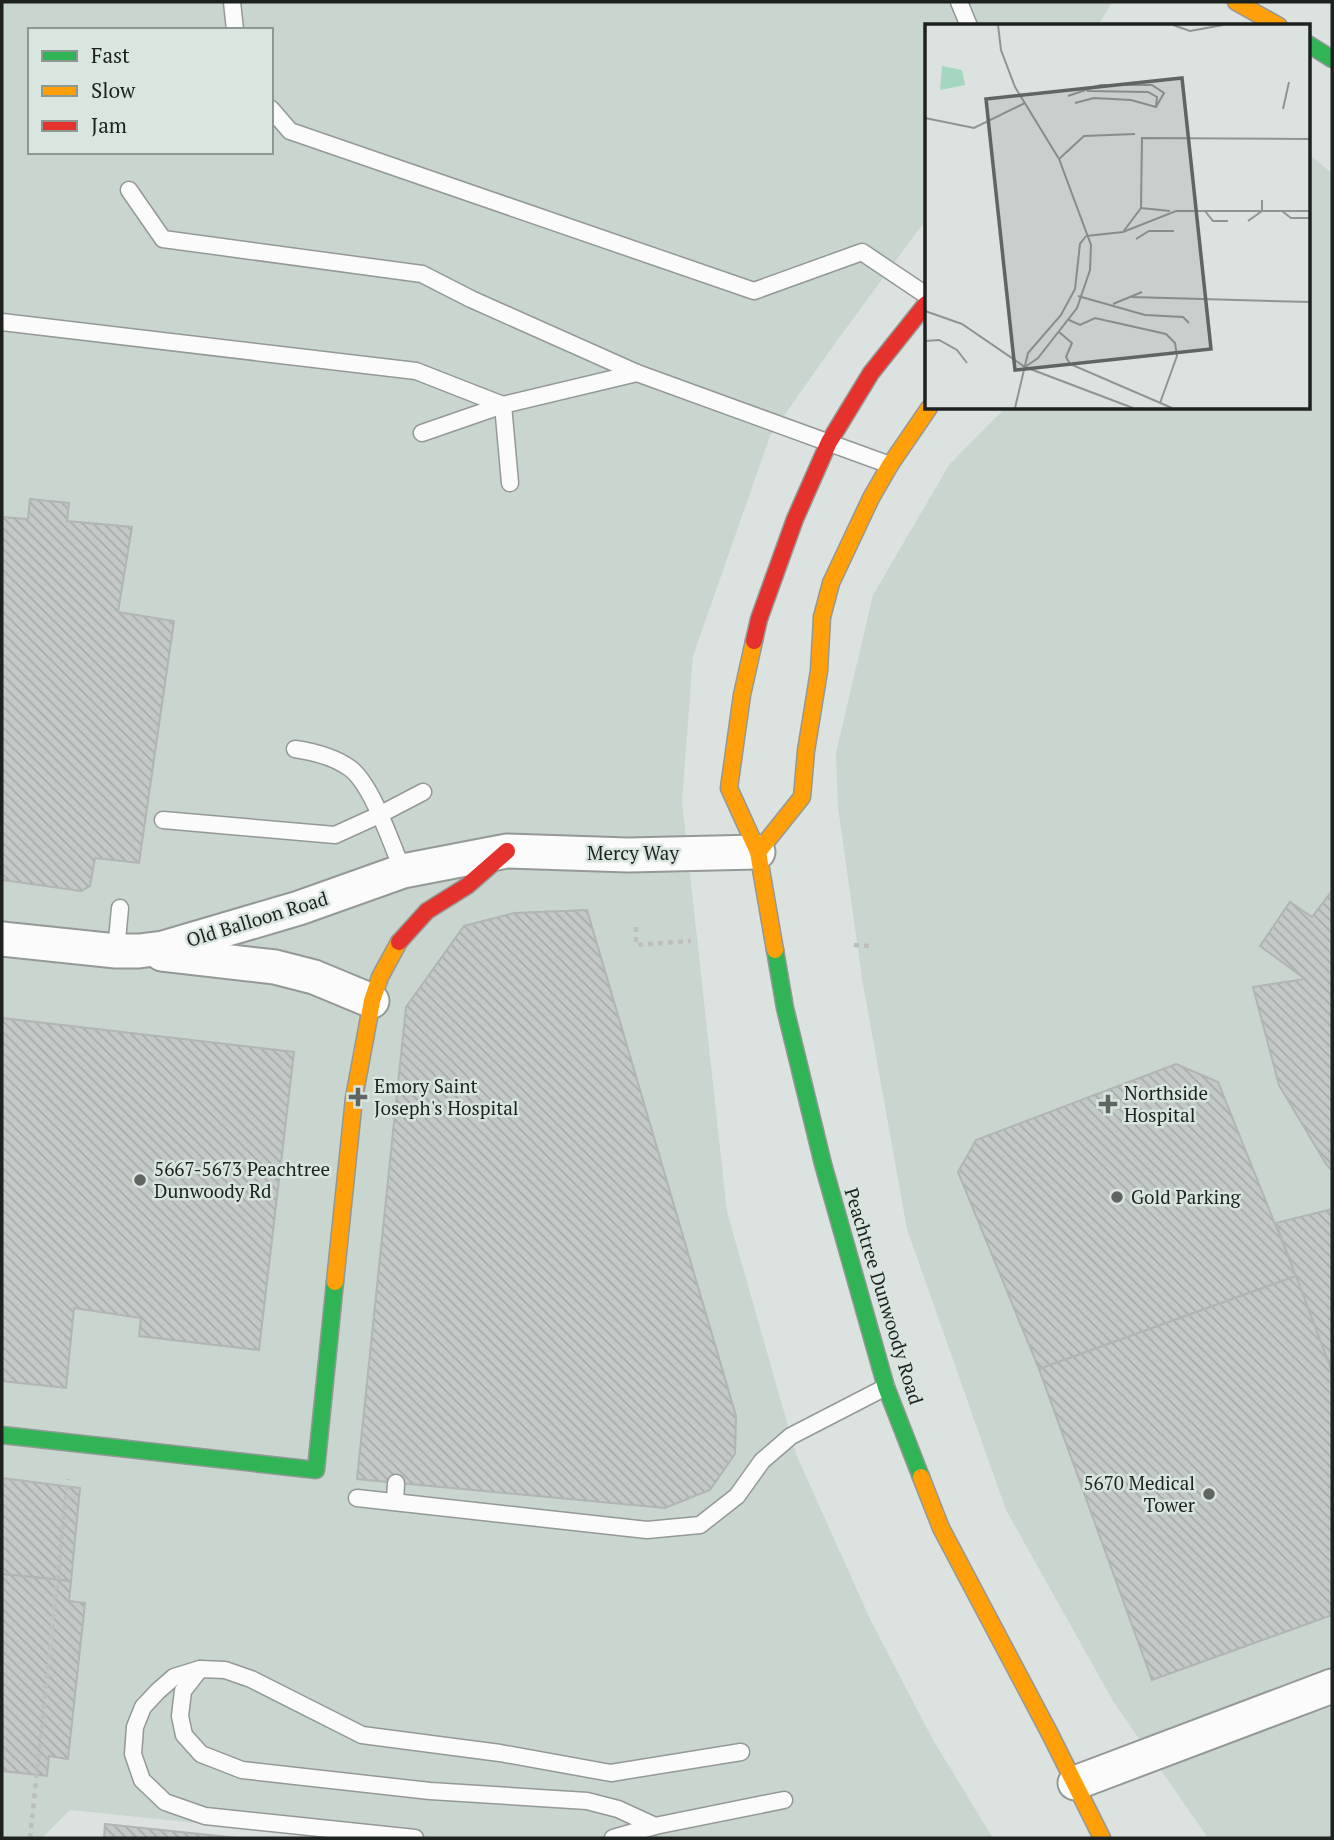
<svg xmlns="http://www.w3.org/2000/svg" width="1334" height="1840" viewBox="0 0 1334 1840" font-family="'PT Serif',serif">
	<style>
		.built { fill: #c8d6cf; fill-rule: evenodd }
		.building { fill: url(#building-back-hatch); stroke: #b1b5b3; stroke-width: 2 }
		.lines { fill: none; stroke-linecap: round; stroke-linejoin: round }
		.lane-casing { stroke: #949996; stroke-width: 19 }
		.street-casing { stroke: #949996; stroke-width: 37 }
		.fast-casing { stroke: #949996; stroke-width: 19 }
		.slow-casing { stroke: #949996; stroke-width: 19 }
		.jam-casing { stroke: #949996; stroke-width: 19 }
		.path { stroke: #bdbfbe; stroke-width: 4.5; stroke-dasharray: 5 5; stroke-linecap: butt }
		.lane { stroke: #fafbfa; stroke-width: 16 }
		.street { stroke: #fafbfa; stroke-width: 33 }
		.fast { stroke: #30b455; stroke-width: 16 }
		.slow { stroke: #ff9f0a; stroke-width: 16 }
		.jam { stroke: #e5322d; stroke-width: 16 }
		.poi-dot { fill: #606562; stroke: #d8e6df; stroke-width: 2.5 }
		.labels { text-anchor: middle; stroke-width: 5; stroke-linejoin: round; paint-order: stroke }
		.street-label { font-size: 19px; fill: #1d221f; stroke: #d8e6df }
		.poi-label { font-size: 19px; fill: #1d221f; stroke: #d8e6df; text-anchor: start }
		.inset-road { fill: none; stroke: #909592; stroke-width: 2 }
		.view { fill: #606562; fill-opacity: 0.15; stroke: #606562; stroke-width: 3.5 }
		.inset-edge { fill: none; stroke: #1d221f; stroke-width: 3.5 }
	</style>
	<defs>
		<pattern id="building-back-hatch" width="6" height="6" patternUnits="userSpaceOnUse" patternTransform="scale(1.75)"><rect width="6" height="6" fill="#c3c9c6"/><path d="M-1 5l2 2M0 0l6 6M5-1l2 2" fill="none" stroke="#a7acaa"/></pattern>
	</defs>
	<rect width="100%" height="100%" fill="#dce2df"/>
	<g class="built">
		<path d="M2,2H1112L1098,26H926V222L919,229L828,353L770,436L693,656L682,801L727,1212L796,1454L870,1619L933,1740L993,1838H343L70,1810L42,1838H2ZM30,30H271V152H30Z"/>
		<path d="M1308,154L1332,173V1838H1208L1113,1701L1006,1510L907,1229L862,978L838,807L836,753L873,595L949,465L1005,408H1308Z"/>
	</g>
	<g class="building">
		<path d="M30,499L69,503L67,521L132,527L118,612L174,621L139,863L95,858L90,886L81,891L2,880V517L28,519Z"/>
		<path d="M1332,891V1171L1326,1164L1279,1085L1253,987L1305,979L1260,946L1290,902L1312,917Z"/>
		<path d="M587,910L736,1416L735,1454L710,1490L665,1508L357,1479L406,1007L464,926L514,913Z"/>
		<path d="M2,1018L294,1052L259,1350L139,1336L141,1318L74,1308L66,1388L2,1381Z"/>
		<path d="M1176,1064L1218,1082L1296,1276L1039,1369L958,1172L976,1140Z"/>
		<path d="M1332,1209V1372L1276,1223Z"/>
		<path d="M1296,1276L1332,1372V1615L1152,1680L1039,1369Z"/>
		<path d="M2,1478L80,1488L71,1581L2,1574Z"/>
		<path d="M2,1574L71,1581L69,1601L85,1603L68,1759L49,1756L47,1776L2,1771Z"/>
		<path d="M105,1824L238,1838H104Z"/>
	</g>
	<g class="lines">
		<defs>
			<g id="lane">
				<path d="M232,2L235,30"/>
				<path d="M959,2L969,26"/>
				<path d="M271,109L290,131L754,291L862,252L926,295"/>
				<path d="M129,190L163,239L422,274L471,299L637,373L890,465"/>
				<path d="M2,322L416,371L503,405"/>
				<path d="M503,405L510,483"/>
				<path d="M422,433L503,405L637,373"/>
				<path d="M295,749C315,752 335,757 351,769C373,787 391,843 403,871"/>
				<path d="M163,820L335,835L379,815L423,792"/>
				<path d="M116,951L120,908"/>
				<path d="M357,1498L647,1530L700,1525L737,1496L762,1461L791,1436L886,1387"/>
				<path d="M395,1502L396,1483"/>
				<path d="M200,1669L183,1691L180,1716L184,1735L201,1754L242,1770L430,1791L587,1801L618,1809L655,1826"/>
				<path d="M415,1838L205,1816L165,1802L142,1780L133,1754L135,1727L143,1707L158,1691L174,1677L200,1669L225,1670L251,1679L362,1735L500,1753L611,1773L741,1752"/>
				<path d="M613,1838L655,1826L784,1800"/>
			</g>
			<g id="street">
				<path d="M2,939L116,951H139L163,948L299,908L403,871L507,851L628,855L758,852"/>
				<path d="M162,954L275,967L314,977L372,1001"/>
				<path d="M1075,1783L1332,1686"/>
			</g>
			<g id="fast">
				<path d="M1308,44L1332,59"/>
				<path d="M775,950L785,1008L823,1164L886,1387L921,1477"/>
				<path d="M2,1435L316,1470L335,1282"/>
			</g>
			<g id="slow">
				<path d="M1236,2L1279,26"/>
				<path d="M754,641L742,695L729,788L758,852L775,950"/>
				<path d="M758,852L802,797L806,751L819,671L822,617L831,583L871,498L890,465L929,408"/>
				<path d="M335,1282L354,1098L372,1001L380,977L399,942"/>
				<path d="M921,1477L941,1528L1050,1734L1102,1838"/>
			</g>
			<g id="jam">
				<path d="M754,641L759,619L795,519L829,442L871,373L926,304"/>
				<path d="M399,942L427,911L467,886L507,851"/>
			</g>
		</defs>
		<use href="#lane" class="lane-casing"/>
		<use href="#street" class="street-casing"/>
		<use href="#fast" class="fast-casing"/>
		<use href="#slow" class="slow-casing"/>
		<use href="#jam" class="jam-casing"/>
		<g class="path">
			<path d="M636,927V945L691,941"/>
			<path d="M854,945L870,946"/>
			<path d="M30,1838L68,1479"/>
		</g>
		<use href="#lane" class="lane"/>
		<use href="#street" class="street"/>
		<use href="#fast" class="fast"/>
		<use href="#slow" class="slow"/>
		<use href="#jam" class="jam"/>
	</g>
	<g class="poi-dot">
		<path d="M354.5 1086.5h7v7h7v7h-7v7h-7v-7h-7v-7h7z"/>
		<path d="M1104.5 1093.5h7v7h7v7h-7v7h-7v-7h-7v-7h7z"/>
		<circle cx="140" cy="1180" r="7"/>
		<circle cx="1117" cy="1197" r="7"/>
		<circle cx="1209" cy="1494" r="7"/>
	</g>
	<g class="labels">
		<g class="street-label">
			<text x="633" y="860">Mercy Way</text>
			<text transform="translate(257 919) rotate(-17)" y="7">Old Balloon Road</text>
			<text transform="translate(884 1296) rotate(73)" y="7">Peachtree Dunwoody Road</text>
		</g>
		<g class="poi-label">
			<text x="374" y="1093">Emory Saint<tspan x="374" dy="22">Joseph's Hospital</tspan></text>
			<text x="1124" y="1100">Northside<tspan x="1124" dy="22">Hospital</tspan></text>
			<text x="154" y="1176">5667-5673 Peachtree<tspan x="154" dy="22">Dunwoody Rd</tspan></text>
			<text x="1131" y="1204">Gold Parking</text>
			<text x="1195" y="1490" text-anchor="end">5670 Medical<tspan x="1195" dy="22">Tower</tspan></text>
		</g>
	</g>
	<g transform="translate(925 24)">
		<rect width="385" height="385" fill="#dce2df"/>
		<path d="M17,42L37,46L40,61L15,66Z" fill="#a4d6c0"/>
		<path class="inset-road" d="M73,1L76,26L90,63L134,135L166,221L165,246L152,284L113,334L100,343M248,1L265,7L298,1M162,67L223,68L232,73L231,83M143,72L175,61H227L239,69L231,83L206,76L169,74L150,79M358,85L364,58M0,94L49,104L100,79M134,135L159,112L210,110M216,184L245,187M280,187L288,197H303M357,187L366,194H384M323,197L337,187V176M198,208L216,184L217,114L385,115M161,212L198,208L251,187H385M211,215L224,207H249M153,272L220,291L258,293L264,299M206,273L385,278M188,280L217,268M0,287L37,300L100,343L208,384M144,296L155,301L170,294L241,310L250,319L252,332L235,379M134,308L147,319L141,333L145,340L247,384M0,317L14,316L32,326L42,339M90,384L103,329L136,291L150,265L155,220L161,212"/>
		<path class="view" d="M257,54L286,325L90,346L61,75Z"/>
		<rect width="385" height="385" class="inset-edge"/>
	</g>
	<rect width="1334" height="1840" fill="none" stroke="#1d221f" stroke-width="7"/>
	<rect x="28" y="28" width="245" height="126" fill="#d8e6df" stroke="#8d9892" stroke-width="2"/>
	<rect x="42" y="51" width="35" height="10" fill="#30b455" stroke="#8d9892" stroke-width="2"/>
	<text x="91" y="63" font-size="21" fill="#1d221f">Fast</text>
	<rect x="42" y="86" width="35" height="10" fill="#ff9f0a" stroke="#8d9892" stroke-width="2"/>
	<text x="91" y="98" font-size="21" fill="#1d221f">Slow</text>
	<rect x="42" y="121" width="35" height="10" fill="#e5322d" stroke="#8d9892" stroke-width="2"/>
	<text x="91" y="133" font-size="21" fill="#1d221f">Jam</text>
</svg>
